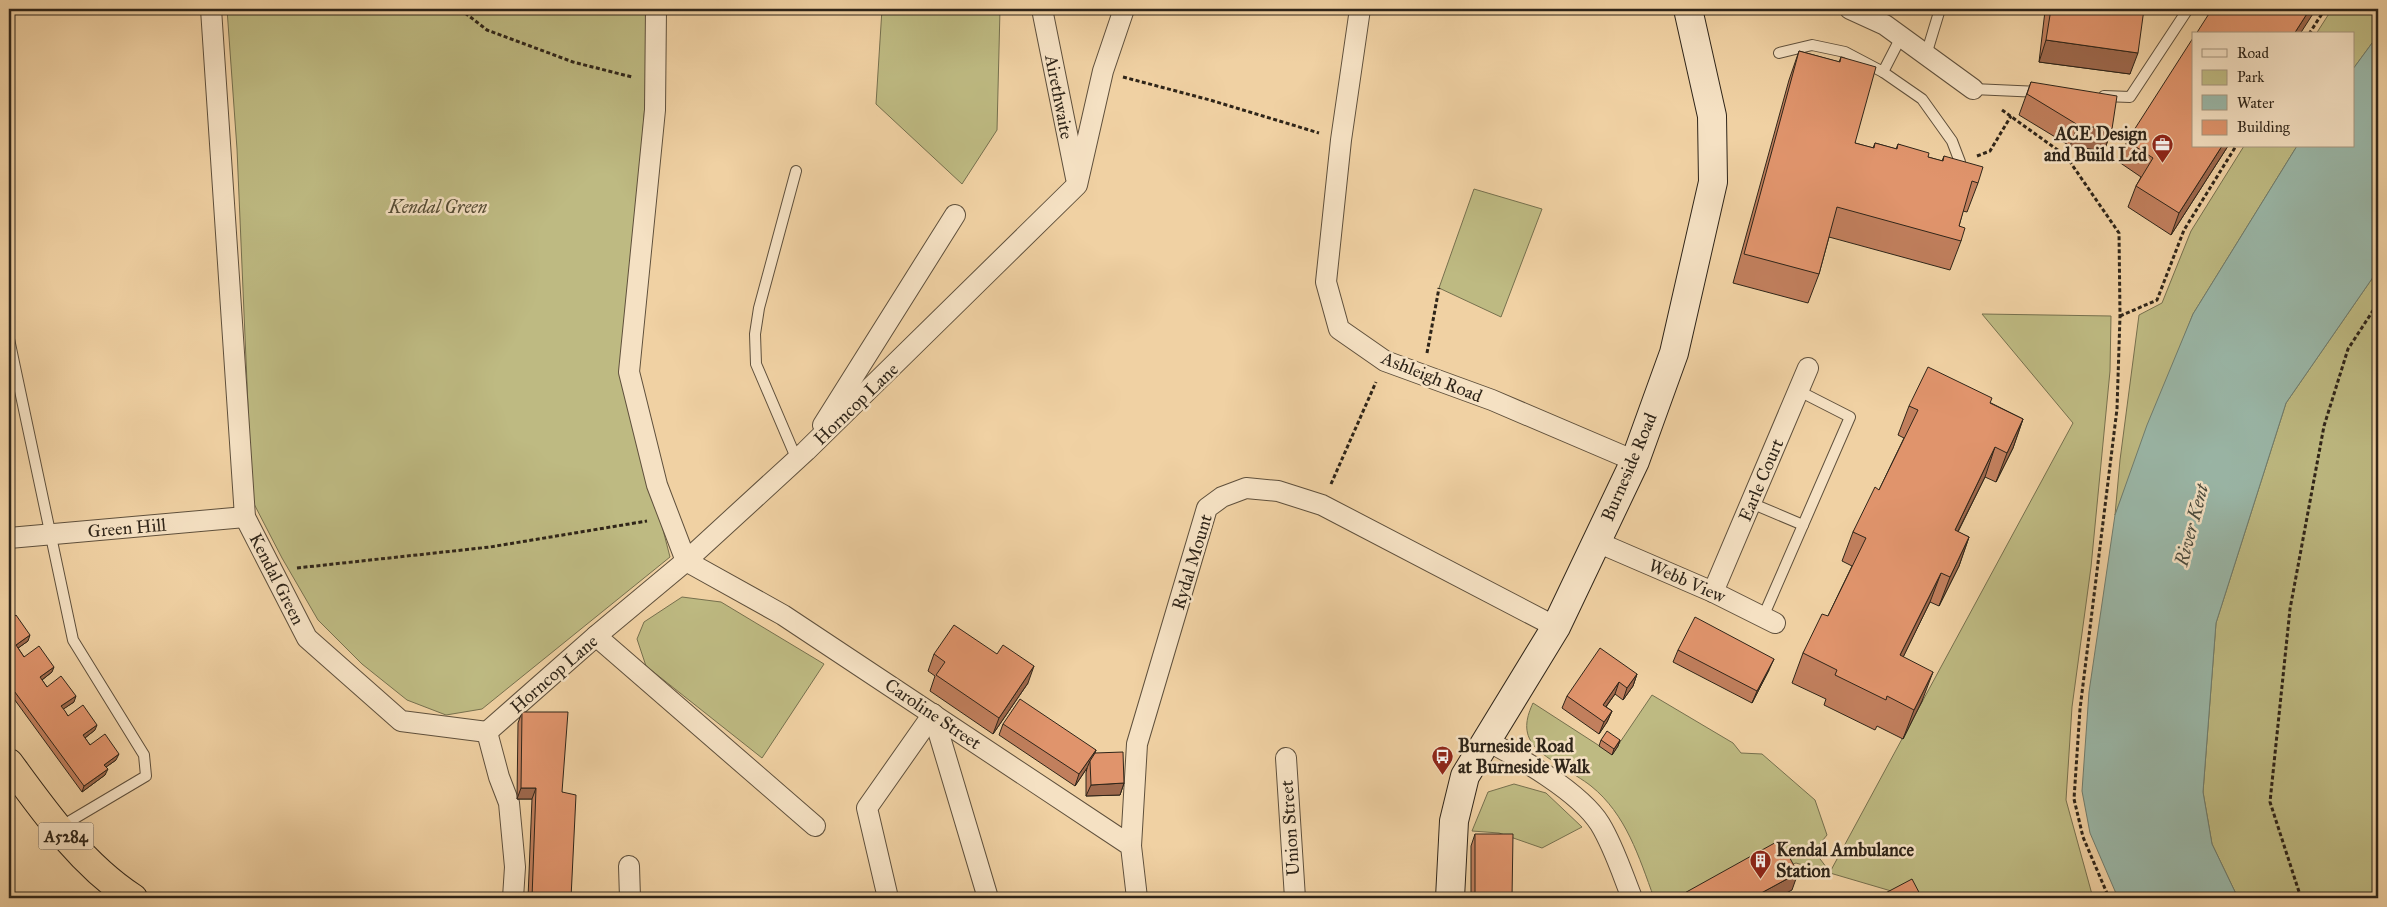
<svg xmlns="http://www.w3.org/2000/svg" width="2387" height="907" viewBox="0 0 2387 907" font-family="'IM FELL Great Primer',serif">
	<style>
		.green { fill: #beba82; stroke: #76704e }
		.water { fill: #9ab7a8; stroke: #6f7d6f }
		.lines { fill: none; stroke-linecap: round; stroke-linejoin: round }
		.lane-casing { stroke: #5f503c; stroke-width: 12 }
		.street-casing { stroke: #5f503c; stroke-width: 22 }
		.secondary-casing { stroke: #2f2519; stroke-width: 30 }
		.highway-casing { stroke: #2f2519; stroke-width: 30 }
		.path { stroke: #2f2519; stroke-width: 3; stroke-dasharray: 4 2.5; stroke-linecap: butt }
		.lane { stroke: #f5e1c3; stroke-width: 10 }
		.street { stroke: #f5e1c3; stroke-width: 20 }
		.secondary { stroke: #f5e1c3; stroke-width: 28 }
		.highway { stroke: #f0d1a3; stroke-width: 28 }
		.wall { fill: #c17f5d; stroke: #2f2519 }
		.shaded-wall { fill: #9d684c; stroke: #2f2519 }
		.building { fill: #e0946c; stroke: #2f2519 }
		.labels { text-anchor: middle; stroke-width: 5; stroke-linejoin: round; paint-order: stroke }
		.shield { fill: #f5e1c3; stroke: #6a5d4c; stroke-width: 1 }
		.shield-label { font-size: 16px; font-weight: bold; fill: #2f2519 }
		.street-label { font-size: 18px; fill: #2f2519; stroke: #f5e1c3 }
		.poi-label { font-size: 18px; font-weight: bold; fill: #2f2519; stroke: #f5e1c3; text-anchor: start }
		.park-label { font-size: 18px; font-style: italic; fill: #534a33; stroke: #f5e1c3 }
		.water-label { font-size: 19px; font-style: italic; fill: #4a4a3d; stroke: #f5e1c3 }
	</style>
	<rect width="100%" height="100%" fill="#f0d1a3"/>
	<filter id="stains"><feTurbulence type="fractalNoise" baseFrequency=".004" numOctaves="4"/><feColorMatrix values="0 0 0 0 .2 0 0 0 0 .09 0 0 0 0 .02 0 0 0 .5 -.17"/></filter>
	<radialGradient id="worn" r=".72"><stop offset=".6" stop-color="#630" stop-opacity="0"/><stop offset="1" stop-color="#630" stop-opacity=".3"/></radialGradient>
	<g class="green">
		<path d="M227,9H646L647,80L623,374L670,557L482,709L446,715L407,700L362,664L318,620L282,558L252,500L237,149Z"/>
		<path d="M882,9H1000L997,130L962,184L876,104Z"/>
		<path d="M2332,9H2378V35L2353,69V34H2316Z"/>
		<path d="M2244,146H2297L2193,314L2115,515L2120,460L2139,315L2162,303L2191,231Z"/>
		<path d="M1474,189L1542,209L1501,317L1439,288Z"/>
		<path d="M2378,270V898H2238L2212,844L2203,792L2216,623L2286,403Z"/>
		<path d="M1982,314L2111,316L2110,371L2091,567L2072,707L2066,800L2093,898H1915L1796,863L1699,898H1654C1639,857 1626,814 1591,786C1576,774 1541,757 1532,743C1523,730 1527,716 1533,703L1612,754L1652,695L1733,743L1741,753L1762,754L1815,800L1827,835L1814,851L1830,872L2073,423Z"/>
		<path d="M682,597L721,602L824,664L762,758L646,666L637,639L644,622Z"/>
		<path d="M1514,784L1546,793L1582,827L1542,848L1499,833L1472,831L1488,792Z"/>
	</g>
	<path class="water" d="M2378,35V270L2286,403L2216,623L2203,792L2212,844L2238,898H2118L2090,833L2082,791L2089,692L2115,515L2147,425L2193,314L2297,146H2353V69Z"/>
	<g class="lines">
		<defs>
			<g id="lane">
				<path d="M1779,53L1812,45L1845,52L1883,72L1901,37"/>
				<path d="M1926,55L1940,9"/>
				<path d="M1883,72L1922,99L1952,141L1960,162"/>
				<path d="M1973,89L2040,92"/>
				<path d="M2104,96L2130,97L2188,9"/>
				<path d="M796,171L759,308L755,334L756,364L797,460"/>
				<path d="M9,339L73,640L144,755L146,776L60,827"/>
				<path d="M1751,503L1803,525"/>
				<path d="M1763,617L1850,417L1799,391"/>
			</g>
			<g id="street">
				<path d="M211,9L245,517L307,638L401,721L487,732"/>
				<path d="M656,9L655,110L629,372L657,485L686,561L783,615L1131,846L1137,898"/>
				<path d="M1042,9L1076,178"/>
				<path d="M1360,9L1341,140L1326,282L1339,329L1385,361L1492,400L1635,461"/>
				<path d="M1850,9L1885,25L1973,89"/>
				<path d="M823,425L955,215"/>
				<path d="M9,538L245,517"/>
				<path d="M1597,542L1713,592L1775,623"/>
				<path d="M1713,592L1808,368"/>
				<path d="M596,636L815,826"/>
				<path d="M933,714L988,898"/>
				<path d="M487,732L596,636L686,561L806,451L1077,185L1103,71L1124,9"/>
				<path d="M487,732L499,777L509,803L515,867L513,898"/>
				<path d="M1485,740C1519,757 1580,792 1600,824C1614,847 1622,873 1632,898"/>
				<path d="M1286,758L1295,898"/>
				<path d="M1131,846L1137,744L1207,508L1222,497L1246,488L1278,491L1322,505L1556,627"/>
				<path d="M629,866L630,898"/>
				<path d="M888,898L867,808L933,714"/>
			</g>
			<path id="secondary" d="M1450,898L1454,821L1465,776L1556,627L1635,461L1674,353L1713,182L1712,116L1688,9"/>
			<path id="highway" d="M9,763C44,811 82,865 133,898"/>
		</defs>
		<use href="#lane" class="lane-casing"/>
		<use href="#street" class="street-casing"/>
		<use href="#secondary" class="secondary-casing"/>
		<use href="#highway" class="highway-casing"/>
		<g class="path">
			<path d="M460,9L487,30L573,62L632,77"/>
			<path d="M2309,34L2325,9"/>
			<path d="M1123,77L1210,100L1319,133"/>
			<path d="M2002,110L2066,156L2119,233L2120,316L2117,409L2080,709L2074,799L2083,837L2109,898"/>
			<path d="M1977,156L1990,151L2011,116"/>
			<path d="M2120,316L2157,300L2184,230L2236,146"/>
			<path d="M1427,353L1439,288"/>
			<path d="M1331,484L1376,382"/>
			<path d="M297,568L490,547L647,521"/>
			<path d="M2301,898L2270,802L2290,609L2324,426L2348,349L2378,303"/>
		</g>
		<use href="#lane" class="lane"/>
		<use href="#street" class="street"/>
		<use href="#secondary" class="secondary"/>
		<use href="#highway" class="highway"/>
	</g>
	<g class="wall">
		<path d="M2031,9H2144L2130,74L2039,62L2045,11Z"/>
		<path d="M1799,51L1839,62L1841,57L1855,143L1873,148L1875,143L1896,149L1898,144L1928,157L1942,161L1944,156L1978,183L1967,212L1963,211L1959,226L1961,241L1950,270L1829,237L1819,274L1808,303L1733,283L1789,80Z"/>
		<path d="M2031,82L2112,129L2104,151L2070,146L2019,115Z"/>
		<path d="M2127,141L2193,146H2228L2171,235L2128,207L2136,186L2141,177L2119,162Z"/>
		<path d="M1991,403L2023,419L2013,448L1996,482L1985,477L1958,532L1969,537L1959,566L1939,606L1930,602L1903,657L1922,701L1903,739L1877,726L1875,730L1824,705L1826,699L1792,683L1803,653L1828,616L1852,566L1842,561L1853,532L1879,490L1904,438L1898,435L1909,406Z"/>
		<path d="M9,621L28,641L18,648L24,657L52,672L42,680L47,687L74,702L63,709L68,716L95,730L85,738L90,745L116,760L106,767L105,775L82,792L9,692Z"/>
		<path d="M1678,650L1769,670L1752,703L1673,662Z"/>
		<path d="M934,654L1028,683L993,734L930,691L935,676L928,671Z"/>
		<path d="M1637,674L1633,686L1623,700L1615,694L1606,707L1612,711L1607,722L1599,734L1562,708L1567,696Z"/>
		<path d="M522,712L562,792L571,898H528L532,799H517L518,723Z"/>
		<path d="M1003,724L1096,750L1094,755L1124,783L1120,795L1086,796V773L1087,768L1075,786L999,735Z"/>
		<path d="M1601,740H1620L1618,746L1612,755L1599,746Z"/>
		<path d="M1475,834L1512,898H1471V846Z"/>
	</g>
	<g class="shaded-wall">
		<path d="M2031,9H2046L2045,11Z"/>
		<path d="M2310,9H2316L2300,34H2294Z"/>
		<path d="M2046,40L2138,53L2130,74L2039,62Z"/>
		<path d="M2078,125L2112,129L2104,151L2070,146Z"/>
		<path d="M2222,146H2228L2171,235L2179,213Z"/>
		<path d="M2023,419L2013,448L1996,482L2007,453Z"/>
		<path d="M1995,447L1985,477L1944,559L1955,530Z"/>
		<path d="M1969,537L1959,566L1939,606L1950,577Z"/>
		<path d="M1941,573L1930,602L1890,684L1900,655Z"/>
		<path d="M30,635L28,641L14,651L16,645Z"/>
		<path d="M1774,659L1769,670L1752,703L1757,691Z"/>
		<path d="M1034,666L1028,683L993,734L999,718Z"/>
		<path d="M54,667L52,672L38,683L40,677Z"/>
		<path d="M1933,672L1922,701L1903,739L1914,710Z"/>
		<path d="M1637,674L1633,686L1623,700L1627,688Z"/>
		<path d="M1619,682L1615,694L1599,716L1603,705Z"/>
		<path d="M76,696L74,702L59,712L61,706Z"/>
		<path d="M1612,711L1607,722L1599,734L1604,722Z"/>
		<path d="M97,725L95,730L81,741L83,735Z"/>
		<path d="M1620,740L1618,746L1612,755L1614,749Z"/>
		<path d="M1096,750L1092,761H1090L1087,768L1075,786L1079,774Z"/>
		<path d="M119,754L116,760L102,770L104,765Z"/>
		<path d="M108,769L105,775L82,792L84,786Z"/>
		<path d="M1124,783L1120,795L1086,796L1091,785Z"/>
		<path d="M521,788H536L532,799H517Z"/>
		<path d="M1798,873L1792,890L1777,898H1752Z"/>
	</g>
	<g class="building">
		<path d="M2051,9H2144L2138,53L2046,40Z"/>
		<path d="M2212,9H2310L2294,34H2196Z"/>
		<path d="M2193,38V146H2222L2179,213L2136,186L2153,158L2127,141Z"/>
		<path d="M1799,51L1840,62L1841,57L1876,67L1855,143L1874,148L1875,143L1897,149L1898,144L1929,153L1928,157L1943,161L1944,156L1983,167L1978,183L1972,181L1959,226L1965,228L1961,241L1837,207L1819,274L1744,254Z"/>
		<path d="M2031,82L2117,96L2112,129L2078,125L2027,94Z"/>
		<path d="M1928,367L1992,398L1990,403L2023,419L2007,453L1995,447L1955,530L1969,537L1950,577L1941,573L1900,655L1933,672L1914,710L1887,696L1886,700L1835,675L1837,670L1803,653L1822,614L1828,616L1866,538L1853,532L1875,487L1879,490L1918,410L1909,406Z"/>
		<path d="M16,615L30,635L16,645L24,657L39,646L54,667L40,677L47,687L61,676L76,696L61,706L65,711L68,716L83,705L97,725L83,735L90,745L105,734L119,754L104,765L108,769L84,786L9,684V621Z"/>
		<path d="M1695,617L1774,659L1757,691L1678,650Z"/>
		<path d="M954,625L997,654L1003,645L1034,666L999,718L936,675L945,662L934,654Z"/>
		<path d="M1600,648L1637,674L1627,688L1619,682L1603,705L1612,711L1604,722L1567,696Z"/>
		<path d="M1020,699L1096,750L1079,774L1003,724Z"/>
		<path d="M522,712H568L562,792L576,795L571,898H532L536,788H521Z"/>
		<path d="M1607,731L1620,740L1614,749L1601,740Z"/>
		<path d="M1123,752L1124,783L1091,785L1090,761L1095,753Z"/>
		<path d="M1475,834H1513L1512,898H1475Z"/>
		<path d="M1780,840L1798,873L1752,898H1682L1681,895Z"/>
		<path d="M1912,879L1922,898H1876Z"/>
	</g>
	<defs>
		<symbol id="office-pin" viewBox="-11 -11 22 30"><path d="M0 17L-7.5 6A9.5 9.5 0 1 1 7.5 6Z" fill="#8f2418" stroke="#f5e1c3"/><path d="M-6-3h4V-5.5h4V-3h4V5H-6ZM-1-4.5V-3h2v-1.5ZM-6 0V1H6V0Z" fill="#fff"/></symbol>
		<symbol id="bus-pin" viewBox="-11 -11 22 30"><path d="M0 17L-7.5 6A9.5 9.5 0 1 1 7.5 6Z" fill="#8f2418" stroke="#f5e1c3"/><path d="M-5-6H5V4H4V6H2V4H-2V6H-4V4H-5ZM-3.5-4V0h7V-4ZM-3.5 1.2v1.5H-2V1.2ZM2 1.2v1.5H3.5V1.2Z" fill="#fff"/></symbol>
		<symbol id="building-pin" viewBox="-11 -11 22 30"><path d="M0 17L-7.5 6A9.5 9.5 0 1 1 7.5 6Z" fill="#8f2418" stroke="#f5e1c3"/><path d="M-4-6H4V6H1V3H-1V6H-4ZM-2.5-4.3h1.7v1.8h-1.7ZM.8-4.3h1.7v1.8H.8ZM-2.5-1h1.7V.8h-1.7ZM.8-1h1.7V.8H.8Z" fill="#fff"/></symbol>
	</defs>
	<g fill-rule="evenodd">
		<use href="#office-pin" x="2150" y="132" width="25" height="34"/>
		<use href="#bus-pin" x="1430" y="744" width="25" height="34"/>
		<use href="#building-pin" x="1748" y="848" width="25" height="34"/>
	</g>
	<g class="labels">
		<rect class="shield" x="38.5" y="822.5" width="55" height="27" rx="4"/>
		<g class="shield-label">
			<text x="66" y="842">A5284</text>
		</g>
		<g class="street-label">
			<text transform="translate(1059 97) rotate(79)" y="6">Airethwaite</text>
			<text transform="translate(1432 377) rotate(22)" y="6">Ashleigh Road</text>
			<text transform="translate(856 404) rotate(-44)" y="6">Horncop Lane</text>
			<text transform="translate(1629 467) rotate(-67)" y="6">Burneside Road</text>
			<text transform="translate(1761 480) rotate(-67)" y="6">Earle Court</text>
			<text transform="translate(127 528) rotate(-5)" y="6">Green Hill</text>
			<text transform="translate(1192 562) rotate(-73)" y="6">Rydal Mount</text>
			<text transform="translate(277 579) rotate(63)" y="6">Kendal Green</text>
			<text transform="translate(1687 581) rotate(24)" y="6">Webb View</text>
			<text transform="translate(554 674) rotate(-41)" y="6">Horncop Lane</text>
			<text transform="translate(933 714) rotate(34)" y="6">Caroline Street</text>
			<text transform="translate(1290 828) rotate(-94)" y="6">Union Street</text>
		</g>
		<g class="poi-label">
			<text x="2147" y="140" text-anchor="end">ACE Design<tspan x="2147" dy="21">and Build Ltd</tspan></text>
			<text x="1458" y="752">Burneside Road<tspan x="1458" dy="21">at Burneside Walk</tspan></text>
			<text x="1776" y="856">Kendal Ambulance<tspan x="1776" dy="21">Station</tspan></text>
		</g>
		<g class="park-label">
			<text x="438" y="213">Kendal Green</text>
		</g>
		<g class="water-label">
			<text transform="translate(2191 525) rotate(-75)" y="7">River Kent</text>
		</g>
	</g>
	<rect width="2387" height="907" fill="none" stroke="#f0d1a3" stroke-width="30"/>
	<rect x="10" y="10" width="2367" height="887" fill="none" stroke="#2f2519" stroke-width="2.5"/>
	<rect x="15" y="15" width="2357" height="877" fill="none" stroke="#2f2519"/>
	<rect x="2192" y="32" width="162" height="115" fill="#f5e1c3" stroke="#a6967f"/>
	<rect x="2202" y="49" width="25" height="8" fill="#f5e1c3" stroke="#a6967f"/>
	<text x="2237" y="58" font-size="15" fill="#2f2519">Road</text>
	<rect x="2202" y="70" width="25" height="15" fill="#beba82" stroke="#a6967f"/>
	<text x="2237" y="82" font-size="15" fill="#2f2519">Park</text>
	<rect x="2202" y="95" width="25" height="15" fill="#9ab7a8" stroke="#a6967f"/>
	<text x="2237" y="108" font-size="15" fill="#2f2519">Water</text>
	<rect x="2202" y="120" width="25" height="15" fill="#e0946c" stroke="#a6967f"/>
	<text x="2237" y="132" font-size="15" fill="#2f2519">Building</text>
	<rect width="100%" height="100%" filter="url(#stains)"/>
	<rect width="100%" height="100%" fill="url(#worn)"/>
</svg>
